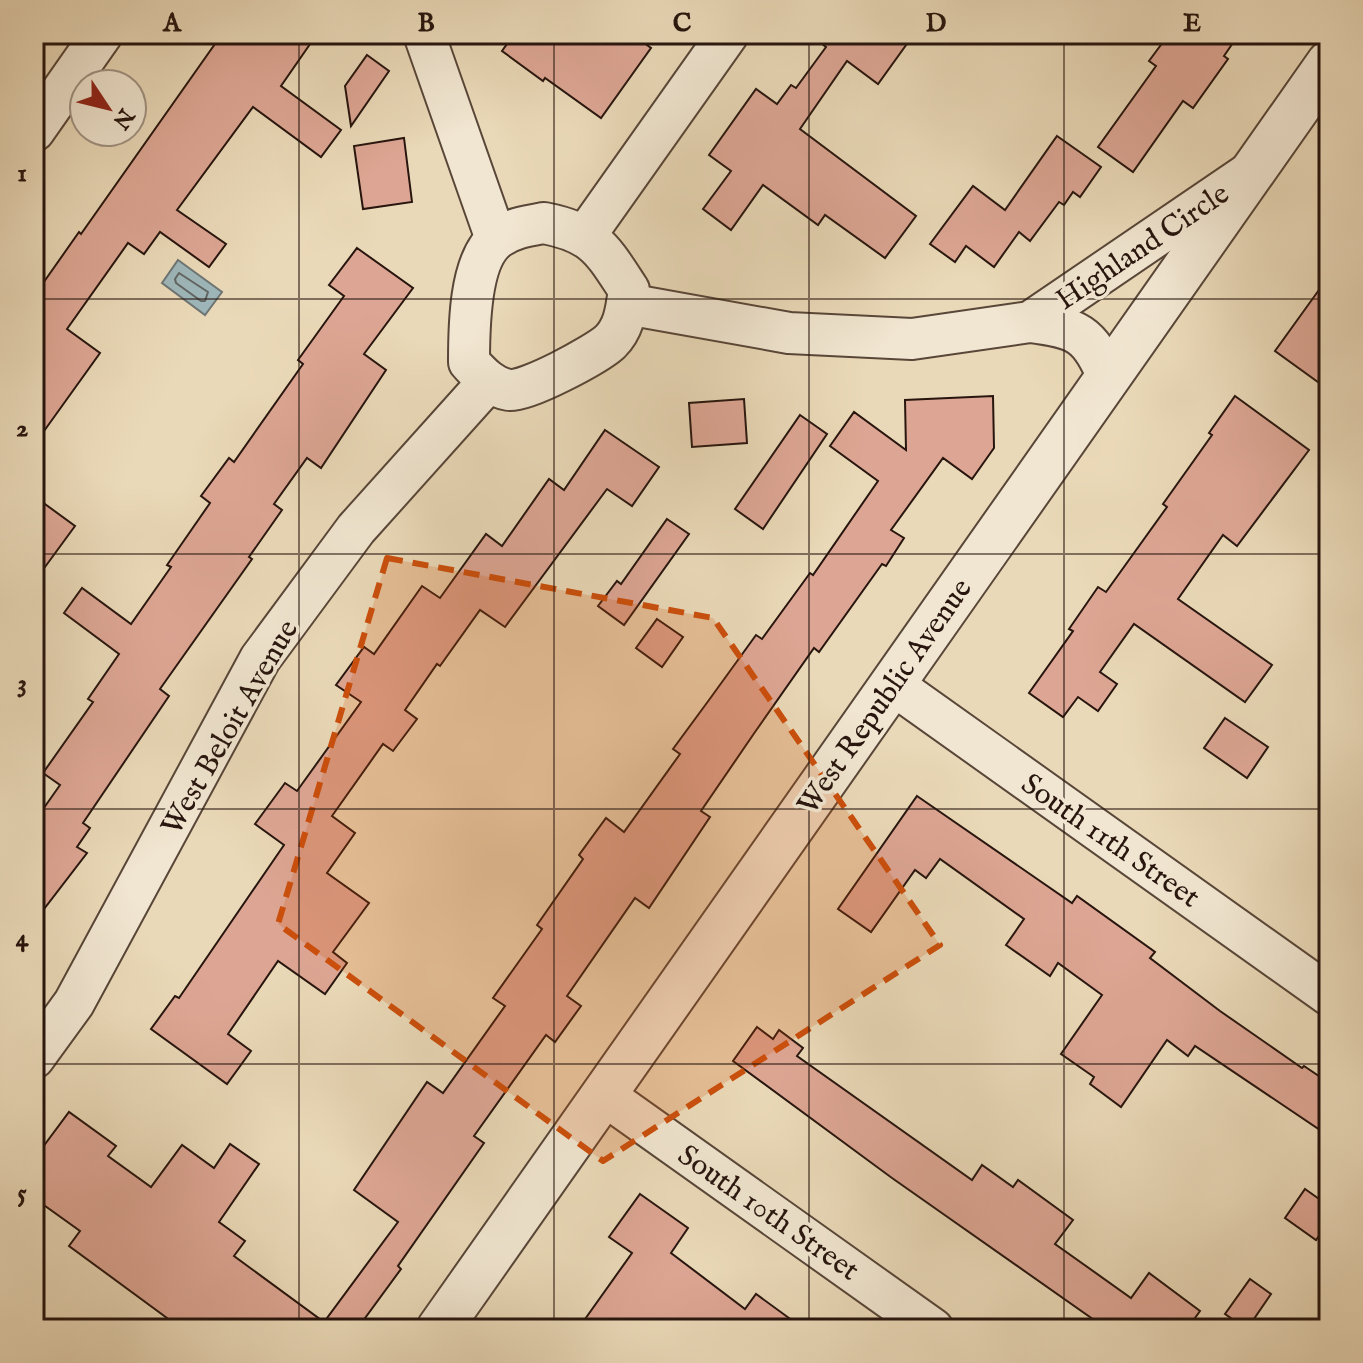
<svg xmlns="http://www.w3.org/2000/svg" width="1363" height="1363" viewBox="0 0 1363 1363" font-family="'IM FELL English',serif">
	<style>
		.water { fill: #9eb7ba; stroke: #6e7675; stroke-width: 2 }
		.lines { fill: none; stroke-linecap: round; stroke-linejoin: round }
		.shore { stroke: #626664; stroke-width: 2 }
		.building { fill: #dda694; stroke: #27150e; stroke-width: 2 }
		.minor-casing { stroke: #584638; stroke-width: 44 }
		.tertiary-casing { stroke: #584638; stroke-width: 48 }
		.minor { stroke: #f1e6d1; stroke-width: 40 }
		.tertiary { stroke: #f1e6d1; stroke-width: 44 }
		.marked { fill: #cb4f0c; fill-opacity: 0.2; stroke: #cb4f0c; stroke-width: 6; stroke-dasharray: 16 10; stroke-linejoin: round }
		.grid { fill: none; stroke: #27150e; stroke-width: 2; stroke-opacity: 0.55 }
		.labels { text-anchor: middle; stroke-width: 7; stroke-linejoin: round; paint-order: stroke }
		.street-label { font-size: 30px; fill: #27150e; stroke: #f1e6d1 }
		.neatline { fill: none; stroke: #27150e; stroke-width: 3 }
		.grid-label { font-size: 26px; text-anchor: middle; font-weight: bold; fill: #27150e }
	</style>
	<rect width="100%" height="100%" fill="#ead9b8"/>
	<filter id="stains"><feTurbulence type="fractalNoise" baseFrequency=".0025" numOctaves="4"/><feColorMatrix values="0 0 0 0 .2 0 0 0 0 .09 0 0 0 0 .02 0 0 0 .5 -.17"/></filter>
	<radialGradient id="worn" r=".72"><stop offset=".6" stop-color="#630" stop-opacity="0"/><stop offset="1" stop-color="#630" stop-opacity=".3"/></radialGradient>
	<path class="water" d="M178,260L222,292L205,315L162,283Z"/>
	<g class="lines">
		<path class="shore" d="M179,273L208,292L205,301H201L176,283L175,279Z"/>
	</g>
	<g class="building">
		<path d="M222,34H317L281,86L341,130L321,157L253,107L177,210L226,244L209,267L160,232L144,254L128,243L67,329L100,353L34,445V296L79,232L81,234Z"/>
		<path d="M514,34H632L651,48L601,118L545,78L543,81L502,51Z"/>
		<path d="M809,34H914L878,84L847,61L800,129L916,216L885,258L825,215L818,225L763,185L731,230L703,209L731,171L709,155L756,89L777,104L791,85L796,88L826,47Z"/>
		<path d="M1169,34H1239L1224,56L1228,59L1193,108L1183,101L1133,172L1098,147L1156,66L1149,61Z"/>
		<path d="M367,55L389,71L351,126L345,86Z"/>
		<path d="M1057,136L1101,167L1080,197L1073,192L1064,205L1059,202L1030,241L1019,232L994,267L966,246L955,262L930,244L973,186L1005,210Z"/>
		<path d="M404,138L412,202L363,209L354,146Z"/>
		<path d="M357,248L413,288L364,354L386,370L321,468L307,458L274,504L282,510L249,557L252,559L160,689L169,696L83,823L90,828L77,847L87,853L34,922V822L60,785L43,773L93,702L88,699L119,654L64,613L82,588L131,624L171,567L167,565L210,503L201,496L229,458L234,462L303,364L298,360L344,296L329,285Z"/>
		<path d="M1329,276V390L1275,351Z"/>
		<path d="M993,396L994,448L972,479L943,458L891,530L904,538L886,566L882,564L819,652L814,648L755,732L701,811L710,817L649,908L635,898L567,996L581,1006L555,1042L546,1035L474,1136L484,1143L398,1266L401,1269L357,1329H182L69,1246L80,1231L34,1198V1159L69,1112L116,1146L108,1156L151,1187L182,1145L214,1168L230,1144L259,1164L219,1222L245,1241L234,1256L324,1322L398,1222L354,1190L427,1082L443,1093L505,1006L493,998L542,929L537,925L583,859L579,855L606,818L624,832L680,754L673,749L709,700L756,635L762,639L810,573L813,575L878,481L830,446L854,412L906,450L905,400Z"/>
		<path d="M1235,396L1309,450L1237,546L1223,535L1178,599L1272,665L1245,702L1134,624L1100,672L1117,684L1098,711L1078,697L1063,717L1029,693L1073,631L1069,629L1098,587L1106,592L1167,507L1163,504L1212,435L1209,433Z"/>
		<path d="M744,399L747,443L692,447L689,403Z"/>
		<path d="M800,415L827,434L763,529L735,509Z"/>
		<path d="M605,430L659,467L632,506L607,489L505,627L480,610L440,666L437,664L405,710L417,719L393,751L383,744L332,816L355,833L327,873L369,903L333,952L347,963L325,994L278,961L228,1034L251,1051L227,1084L151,1029L175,996L179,998L284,845L255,824L285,783L297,791L361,702L336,685L364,647L374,654L422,586L440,598L486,534L502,546L549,479L564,490Z"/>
		<path d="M34,496L75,526L34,582Z"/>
		<path d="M667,519L689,534L624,625L598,606L617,581L621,584Z"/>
		<path d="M657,619L683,637L662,667L636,648Z"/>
		<path d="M1225,718L1268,747L1247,778L1204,748Z"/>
		<path d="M917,796L1072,903L1077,896L1155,952L1150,958L1220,1011L1302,1068L1304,1066L1329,1083V1136L1195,1046L1188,1056L1167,1040L1121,1107L1090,1084L1094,1077L1061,1054L1102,995L1058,963L1050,976L1006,945L1024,919L940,859L926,878L915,870L871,932L838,909Z"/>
		<path d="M757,1027L773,1039L779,1030L803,1048L797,1056L972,1180L982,1165L1013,1187L1018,1180L1073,1220L1055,1244L1131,1298L1149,1273L1200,1311L1187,1329H1107L892,1178L733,1061Z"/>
		<path d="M1305,1189L1329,1206V1222L1316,1240L1285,1218Z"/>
		<path d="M640,1194L688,1228L671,1253L745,1309L756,1294L804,1329H578L632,1253L609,1237Z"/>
		<path d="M1250,1279L1271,1294L1247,1329L1225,1314Z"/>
	</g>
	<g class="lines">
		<defs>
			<g id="minor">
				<path d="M424,34L496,239"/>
				<path d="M34,131L102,34"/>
				<path d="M544,223C595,233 602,249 629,290C626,309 625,327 610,342C597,354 525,393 509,390C491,387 480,374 469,362C469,329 469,259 498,238C512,228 527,226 544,223Z"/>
				<path d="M585,236L728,34"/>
				<path d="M627,304L789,333L912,339L1030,322L1246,175"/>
				<path d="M1030,322C1077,328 1090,333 1108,378"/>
				<path d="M892,684L1329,995"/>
				<path d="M34,1058L74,1003L260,659L356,529L488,382"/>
				<path d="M604,1095L933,1329"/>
			</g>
			<path id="tertiary" d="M439,1329L1329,63"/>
		</defs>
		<use href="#minor" class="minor-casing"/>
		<use href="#tertiary" class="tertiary-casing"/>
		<use href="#minor" class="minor"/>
		<use href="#tertiary" class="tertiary"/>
	</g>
	<path class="marked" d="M387,558L713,618L940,945L603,1161L278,924Z"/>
	<path class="grid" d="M299,34V1329M554,34V1329M809,34V1329M1064,34V1329M34,299H1329M34,554H1329M34,809H1329M34,1064H1329"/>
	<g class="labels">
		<g class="street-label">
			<text transform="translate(1142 246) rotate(-34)" y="10">Highland Circle</text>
			<text transform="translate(884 696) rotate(-55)" y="10">West Republic Avenue</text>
			<text transform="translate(229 727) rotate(-60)" y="10">West Beloit Avenue</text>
			<text transform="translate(1111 840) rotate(35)" y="10">South 11th Street</text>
			<text transform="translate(769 1212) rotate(35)" y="10">South 10th Street</text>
		</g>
	</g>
	<rect width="1363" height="1363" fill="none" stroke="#ead9b8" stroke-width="88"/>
	<g transform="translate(108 108) rotate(125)"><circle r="38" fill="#f1e6d1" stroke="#a09283" stroke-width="2"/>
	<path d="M0-6L14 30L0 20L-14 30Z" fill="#8f2418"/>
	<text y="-12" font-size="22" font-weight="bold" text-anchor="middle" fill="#27150e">N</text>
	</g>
	<rect x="44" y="44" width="1275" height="1275" class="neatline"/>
	<g class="grid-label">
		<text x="172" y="31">A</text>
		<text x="426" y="31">B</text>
		<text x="682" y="31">C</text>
		<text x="936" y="31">D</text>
		<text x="1192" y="31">E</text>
		<text x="22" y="181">1</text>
		<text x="22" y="436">2</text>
		<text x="22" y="691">3</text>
		<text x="22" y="946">4</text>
		<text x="22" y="1201">5</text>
	</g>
	<rect width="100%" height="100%" filter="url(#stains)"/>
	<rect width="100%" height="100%" fill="url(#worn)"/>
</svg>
